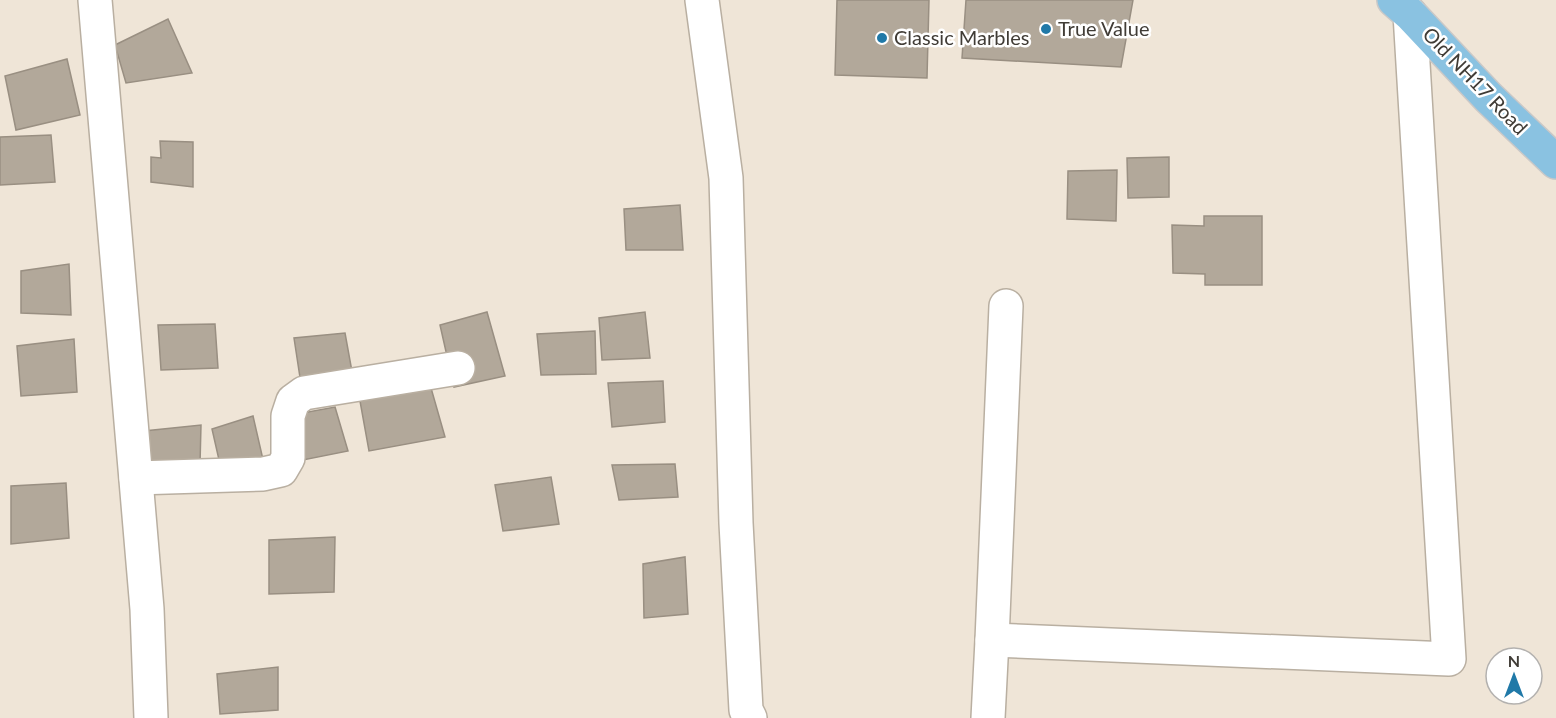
<svg xmlns="http://www.w3.org/2000/svg" width="1556" height="718" viewBox="0 0 1556 718" font-family="Lato,sans-serif">
	<style>
		.building { fill: #b2a89a; stroke: #998f82; stroke-width: 1.5 }
		.lines { fill: none; stroke-linecap: round; stroke-linejoin: round }
		.minor-casing { stroke: #b9afa1; stroke-width: 36 }
		.major-casing { stroke: #cac8c7; stroke-width: 36 }
		.minor { stroke: #fff; stroke-width: 33 }
		.major { stroke: #8ac2e1; stroke-width: 33 }
		.poi-dot { fill: #2079a8; stroke: #fff; stroke-width: 2 }
		.labels { text-anchor: middle; stroke-width: 5; stroke-linejoin: round; paint-order: stroke }
		.poi-label { font-size: 20px; fill: #403c36; stroke: #fff; text-anchor: start }
		.street-label { font-size: 20px; fill: #403c36; stroke: #fff }
	</style>
	<rect width="100%" height="100%" fill="#efe5d7"/>
	<g class="building">
		<path d="M837,0H929L927,78L835,75Z"/>
		<path d="M966,0H1133L1121,67L962,58Z"/>
		<path d="M168,19L192,73L126,83L115,45Z"/>
		<path d="M67,59L80,115L16,130L5,76Z"/>
		<path d="M51,135L55,182L0,185V137Z"/>
		<path d="M160,141L193,142V187L151,182V157L161,158Z"/>
		<path d="M1169,157V197L1128,198L1127,158Z"/>
		<path d="M1117,170L1116,221L1067,219L1068,171Z"/>
		<path d="M680,205L683,250H626L624,209Z"/>
		<path d="M1204,216H1262V285H1205V274L1173,273L1172,225L1204,226Z"/>
		<path d="M69,264L71,315L21,313V271Z"/>
		<path d="M487,312L505,376L454,387L440,325Z"/>
		<path d="M645,312L650,358L602,360L599,318Z"/>
		<path d="M215,324L218,368L161,370L158,325Z"/>
		<path d="M595,331L596,374L541,375L537,334Z"/>
		<path d="M345,333L353,377L301,384L294,338Z"/>
		<path d="M74,339L77,392L21,396L17,346Z"/>
		<path d="M663,381L665,422L612,427L608,383Z"/>
		<path d="M431,388L445,437L369,451L360,401Z"/>
		<path d="M335,407L348,451L298,461L286,416Z"/>
		<path d="M253,416L264,464L222,473L212,429Z"/>
		<path d="M201,425L200,464L149,471L144,431Z"/>
		<path d="M675,464L678,497L619,500L612,465Z"/>
		<path d="M551,477L559,524L503,531L495,485Z"/>
		<path d="M66,483L69,538L11,544V486Z"/>
		<path d="M335,537L334,592L269,594V540Z"/>
		<path d="M685,557L688,614L644,618L643,564Z"/>
		<path d="M278,667V710L220,714L217,674Z"/>
	</g>
	<g class="lines">
		<defs>
			<g id="minor">
				<path d="M95,0L147,609L151,718"/>
				<path d="M702,0L726,178L736,523L746,710L750,718"/>
				<path d="M136,478L263,474L281,470L288,458V416L293,401L304,393L458,368"/>
				<path d="M992,640L1449,659L1410,14"/>
				<path d="M988,718L992,640L1006,306"/>
			</g>
			<path id="major" d="M1394,0L1410,14L1488,97L1556,162"/>
		</defs>
		<use href="#minor" class="minor-casing"/>
		<use href="#major" class="major-casing"/>
		<use href="#minor" class="minor"/>
		<use href="#major" class="major"/>
	</g>
	<g class="poi-dot">
		<circle cx="1046" cy="29" r="6"/>
		<circle cx="882" cy="38" r="6"/>
	</g>
	<g class="labels">
		<g class="poi-label">
			<text x="1058" y="36">True Value</text>
			<text x="894" y="45">Classic Marbles</text>
		</g>
		<g class="street-label">
			<text transform="translate(1475 81) rotate(46)" y="7">Old NH17 Road</text>
		</g>
	</g>
	<g transform="translate(1514 676)"><circle r="28" fill="#ffffff" stroke="#b3b1af" stroke-width="1.5"/>
	<path d="M0-4.5L10 22L0 15L-10 22Z" fill="#2079a8"/>
	<text y="-9" font-size="16" font-weight="bold" text-anchor="middle" fill="#403c36">N</text>
	</g>
</svg>
